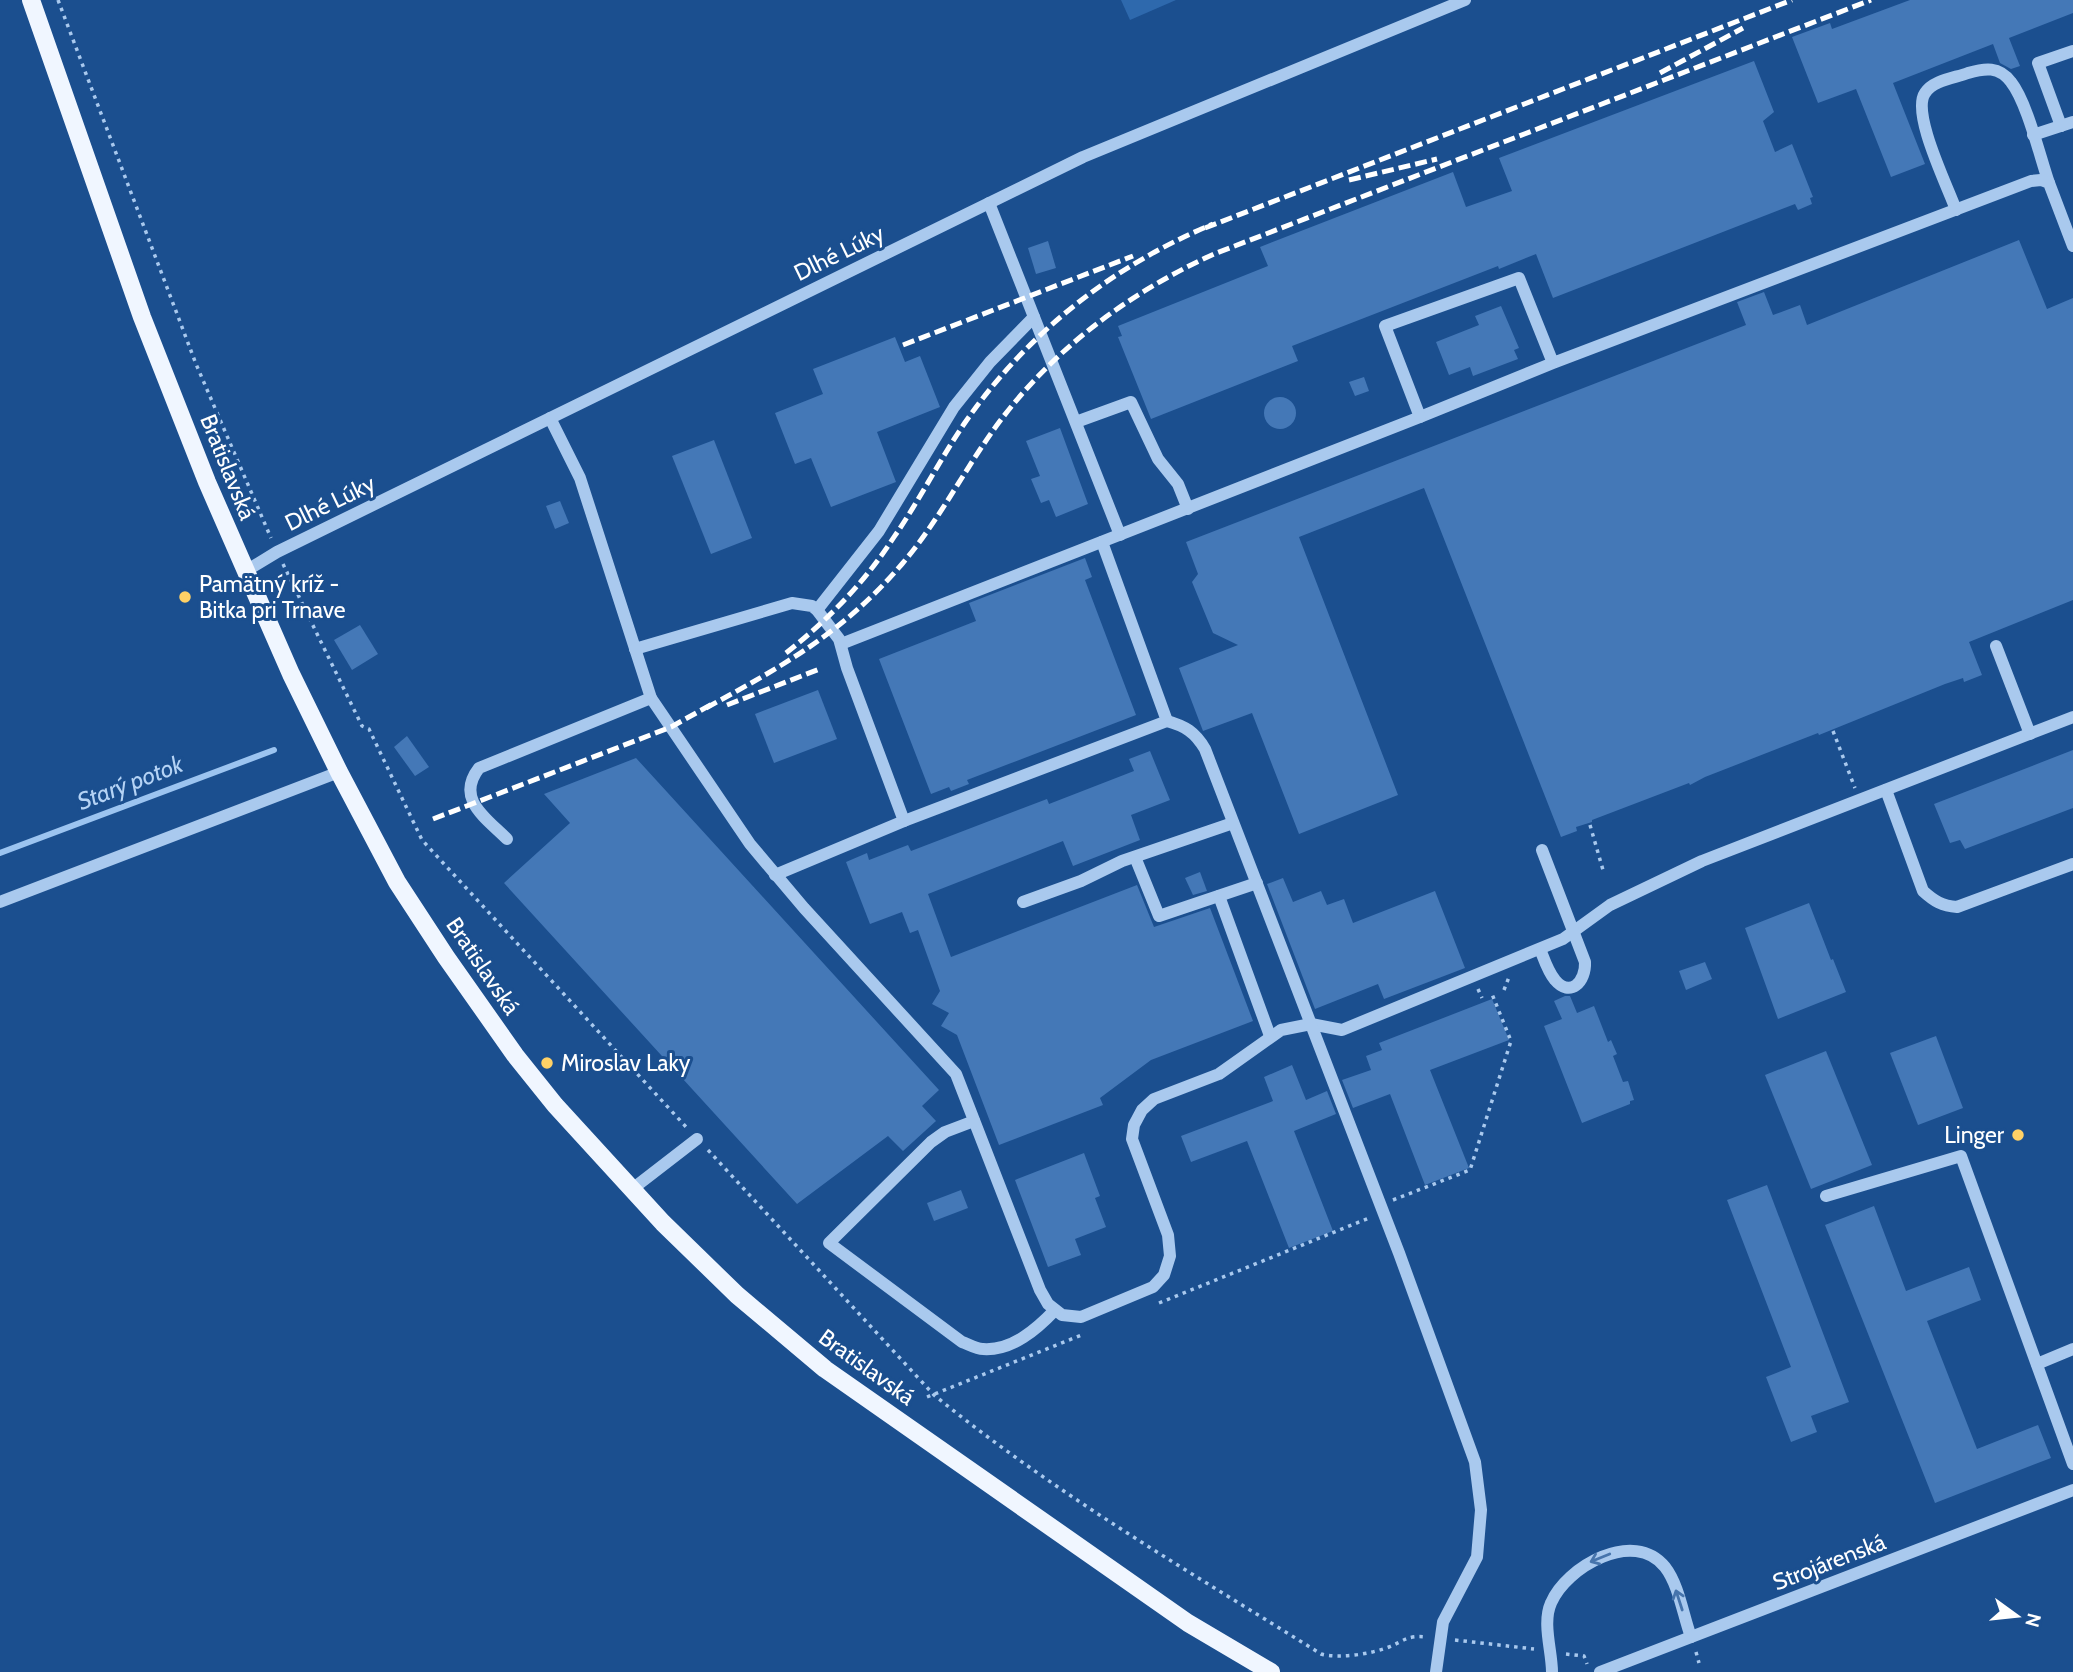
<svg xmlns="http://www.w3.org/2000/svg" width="2073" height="1672" viewBox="0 0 2073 1672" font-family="Cabin,sans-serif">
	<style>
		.green { fill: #2e69ad }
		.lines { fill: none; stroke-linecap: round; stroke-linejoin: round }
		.stream { stroke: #9cc4f0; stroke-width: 6 }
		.building { fill: #4478b7 }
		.path { stroke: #a9c9ee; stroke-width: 3.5; stroke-dasharray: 3.5 5; stroke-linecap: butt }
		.minor { stroke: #a9c9ee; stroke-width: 12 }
		.major { stroke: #f0f6ff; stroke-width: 18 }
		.rail { stroke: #fff; stroke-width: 5; stroke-dasharray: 12 5; stroke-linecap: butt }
		.oneway { stroke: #4674ac }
		.poi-dot { fill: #ffd166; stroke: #1b4f8f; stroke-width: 2.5 }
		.labels { text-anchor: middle; stroke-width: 6; stroke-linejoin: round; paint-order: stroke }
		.street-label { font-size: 23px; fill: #fff; stroke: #1b4f8f }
		.poi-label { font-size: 23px; fill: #fff; stroke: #1b4f8f; text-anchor: start }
		.water-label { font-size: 24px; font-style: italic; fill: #b5d3f5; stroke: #1b4f8f }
	</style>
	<rect width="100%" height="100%" fill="#1b4f8f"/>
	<path class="green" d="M1121,0H1176L1130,20Z"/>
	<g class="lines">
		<path class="stream" d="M0,853L274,750"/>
	</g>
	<g class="building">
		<path d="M1910,0H2073V13L2009,38L2020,66L2011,69L2000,63L1993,44L1893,83L1925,164L1891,177L1856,89L1818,103L1792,37L1830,23L1832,29Z"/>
		<path d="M1754,61L1774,112L1763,121L1775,152L1792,144L1813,197L1810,198L1812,204L1798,210L1795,204L1553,298L1536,254L1499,269L1498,266L1292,346L1298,361L1151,419L1118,337L1122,336L1118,326L1268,266L1260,247L1453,172L1466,207L1512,191L1499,158Z"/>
		<path d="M2019,240L2047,309L2073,298V600L1969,642L1982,675L1964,682L1963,678L1945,684L1819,735L1818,733L1705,777L1690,785L1689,783L1592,820V822L1576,827L1577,831L1561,837L1424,488L1299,537L1398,795L1299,834L1252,713L1203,731L1179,668L1238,645L1213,633L1192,582L1198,574L1186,542L1746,325L1737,302L1764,292L1773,315L1800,305L1807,325Z"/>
		<path d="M1048,241L1056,268L1036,274L1028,248Z"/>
		<path d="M1501,306L1519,348L1514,350L1518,359L1473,376L1470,367L1449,375L1436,342L1479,325L1475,316Z"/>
		<path d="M895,337L905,362L920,356L940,407L877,432L896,482L831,507L811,458L795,464L775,413L823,394L813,369Z"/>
		<path d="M1364,377L1369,391L1355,396L1349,382Z"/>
		<circle cx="1280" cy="413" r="16"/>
		<path d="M1060,428L1088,504L1056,517L1049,500L1041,503L1031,479L1040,476L1026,441Z"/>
		<path d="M714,440L752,538L711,554L672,456Z"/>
		<path d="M560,501L569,523L555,529L546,506Z"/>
		<path d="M1085,558L1092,577L1085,580L1136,715L967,780L969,784L951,791L949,787L931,794L879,659L976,621L969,603Z"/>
		<path d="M360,625L378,654L352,670L334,640Z"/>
		<path d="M818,690L837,739L774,763L755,714Z"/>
		<path d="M407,736L429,767L415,776L394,747Z"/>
		<path d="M2073,750V808L1965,849L1960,840L1950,843L1934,804Z"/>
		<path d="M1150,751L1170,800L1131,815L1140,840L1073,866L1063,841L928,894L951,957L1137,885L1154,927L1210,908L1253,1021L1151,1060L1100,1098L1103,1105L999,1145L957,1035L941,1026L949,1013L932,1004L940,991L918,930L910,933L902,912L870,924L846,862L867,853L869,860L908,845L911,851L1047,799L1049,804L1134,771L1129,759Z"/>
		<path d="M636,758L939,1090L922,1106L936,1121L903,1151L888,1136L797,1204L504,883L570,823L544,794Z"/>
		<path d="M1200,872L1207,891L1193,895L1185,878Z"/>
		<path d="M1283,878L1293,902L1321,891L1327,905L1344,899L1353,923L1435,891L1465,968L1384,999L1378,984L1315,1009L1267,884Z"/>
		<path d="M1809,903L1831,960L1833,959L1846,992L1778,1019L1745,928Z"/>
		<path d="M1705,962L1712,979L1686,990L1679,971Z"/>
		<path d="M1565,996H1570L1577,1013L1594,1006L1608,1042L1611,1040L1617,1054L1613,1056L1623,1082L1628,1081L1634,1100L1630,1101V1104L1582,1123L1544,1026L1562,1019L1554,1001Z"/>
		<path d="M1492,999L1509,1040L1430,1070L1469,1168L1425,1185L1390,1094L1353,1108L1342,1080L1371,1070L1366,1056L1382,1050L1379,1043Z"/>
		<path d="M1936,1036L1963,1108L1918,1125L1890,1053Z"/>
		<path d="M1826,1051L1872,1165L1811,1189L1765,1075Z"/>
		<path d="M1292,1065L1306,1100L1327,1091L1336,1114L1294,1131L1333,1231L1289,1248L1247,1141L1191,1162L1181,1136L1273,1101L1264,1077Z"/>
		<path d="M1084,1153L1100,1196L1095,1198L1106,1227L1075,1239L1081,1255L1048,1267L1015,1180Z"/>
		<path d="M1767,1185L1849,1402L1811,1416L1817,1432L1791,1442L1766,1377L1791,1367L1727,1200Z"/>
		<path d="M961,1190L968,1208L934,1221L927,1203Z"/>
		<path d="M1874,1206L1906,1291L1969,1267L1981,1300L1927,1321L1977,1449L2038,1425L2051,1458L1935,1503L1825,1225Z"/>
	</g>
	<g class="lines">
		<g class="path">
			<path d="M58,0L196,364L271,538"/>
			<path d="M283,564L362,726L369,729L422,840L688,1129"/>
			<path d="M1833,731L1855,788"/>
			<path d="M1590,825L1603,870"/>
			<path d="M1478,989L1482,998"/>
			<path d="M1504,990L1509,977"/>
			<path d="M708,1150L934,1395C1054,1493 1190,1572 1321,1654C1339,1659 1371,1654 1389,1647C1404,1641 1407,1635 1426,1637"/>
			<path d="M1393,1200L1470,1170L1511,1041L1492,994"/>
			<path d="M1159,1303L1369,1218"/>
			<path d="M927,1397L1084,1334"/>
			<path d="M1455,1640L1534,1649"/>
			<path d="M1696,1652L1699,1663"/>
			<path d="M1566,1654L1584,1656L1587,1664"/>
		</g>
		<g class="minor">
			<path d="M2061,126L2038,63L2073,51"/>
			<path d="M2033,135L2073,122"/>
			<path d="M989,203L1120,535"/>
			<path d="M1956,210C1948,187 1911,113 1925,93C1933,80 1955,78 1968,73C1985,68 1999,66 2011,82C2027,102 2040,157 2049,183"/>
			<path d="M1553,363L1519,278L1385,326L1420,417L1553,363L2031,181L2041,180L2049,183L2073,246"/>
			<path d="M550,418L580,478L651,698L750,844L804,908L956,1074L1040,1290L1048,1304L1062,1315L1081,1317L1153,1287L1164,1275L1170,1256L1168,1235L1132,1139L1134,1125L1142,1110L1154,1099L1219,1074L1281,1030L1311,1024L1342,1030L1563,939L1610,905L1702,861L2073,717"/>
			<path d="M1076,422L1131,402L1158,459L1178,484L1188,509"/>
			<path d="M244,572L277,552L1083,157L1465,0"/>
			<path d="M817,610L879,531L954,407L990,362L1034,317"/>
			<path d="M841,644L1420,417"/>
			<path d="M1996,646L2030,734"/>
			<path d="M635,649L792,603L812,606L817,610L839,639L847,668L904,821L775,875"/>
			<path d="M1167,721C1185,726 1195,732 1205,749L1399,1253L1475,1462L1481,1510L1477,1557L1443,1622L1436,1672"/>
			<path d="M1886,790L1923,891C1934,901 1942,906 1957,907L2073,864"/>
			<path d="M904,821L1167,721L1102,542"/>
			<path d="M507,839C486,818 455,799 479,768L651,698"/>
			<path d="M1135,857L1159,916L1257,883"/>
			<path d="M1219,896L1270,1036"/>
			<path d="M0,902L339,772"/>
			<path d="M1023,902L1081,881L1122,861L1233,823"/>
			<path d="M1540,949C1544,959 1548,972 1555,980C1570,998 1586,982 1585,962L1542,850"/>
			<path d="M974,1121L945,1132L931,1142L829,1243L962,1342C968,1344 976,1349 983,1349C1012,1351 1037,1329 1055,1310"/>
			<path d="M631,1190L697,1139"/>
			<path d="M1826,1196L1961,1156L2073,1464"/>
			<path d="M2037,1364L2073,1349"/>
			<path d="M1552,1672C1552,1651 1542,1623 1551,1603C1566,1567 1634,1528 1665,1567C1679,1585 1683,1615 1691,1637"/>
			<path d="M1600,1672L2073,1490"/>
		</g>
		<path class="major" d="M31,0L142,317L207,482L291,674L339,772L397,882L446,957L515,1055L555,1105L663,1223L737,1295L825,1369L1188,1623L1271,1672"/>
		<g class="rail">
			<path d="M1660,73L1743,28"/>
			<path d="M1349,180L1437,159"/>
			<path d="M1205,228L1792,0"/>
			<path d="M903,345L1133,256"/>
			<path d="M786,653C828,620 865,582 894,537C919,501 939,461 964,424C1026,334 1112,266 1213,224"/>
			<path d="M727,705L822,668"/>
			<path d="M706,708C783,666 844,632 902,564C937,523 961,476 992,432C1048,353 1126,294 1214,254L1871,0"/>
			<path d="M433,819L671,727L714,703"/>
		</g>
	</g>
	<defs><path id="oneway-shaft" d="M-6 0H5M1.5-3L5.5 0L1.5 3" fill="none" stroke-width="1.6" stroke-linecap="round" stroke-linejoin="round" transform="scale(1.75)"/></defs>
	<g class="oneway">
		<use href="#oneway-shaft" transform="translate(1600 1558) rotate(158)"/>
		<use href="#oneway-shaft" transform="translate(1679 1600) rotate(-108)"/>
	</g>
	<g class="poi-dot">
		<circle cx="185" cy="597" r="7"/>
		<circle cx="547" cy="1063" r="7"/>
		<circle cx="2018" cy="1135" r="7"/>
	</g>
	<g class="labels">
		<g class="street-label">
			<text transform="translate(839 253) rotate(-26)" y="8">Dlhé Lúky</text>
			<text transform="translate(228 467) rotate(68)" y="8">Bratislavská</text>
			<text transform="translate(330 503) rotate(-26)" y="8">Dlhé Lúky</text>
			<text transform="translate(483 966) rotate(56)" y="8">Bratislavská</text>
			<text transform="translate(867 1367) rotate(36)" y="8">Bratislavská</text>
			<text transform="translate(1829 1562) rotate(-21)" y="8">Strojárenská</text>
		</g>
		<g class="poi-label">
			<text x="199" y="592">Pamätný kríž -<tspan x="199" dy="26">Bitka pri Trnave</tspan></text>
			<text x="561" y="1071">Miroslav Laky</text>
			<text x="2004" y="1143" text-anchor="end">Linger</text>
		</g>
		<g class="water-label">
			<text transform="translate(130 783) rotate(-21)" y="8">Starý potok</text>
		</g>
	</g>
	<g transform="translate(2017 1616) rotate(105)" stroke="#1b4f8f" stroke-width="5" paint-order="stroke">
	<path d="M0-5L12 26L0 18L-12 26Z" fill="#ffffff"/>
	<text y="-10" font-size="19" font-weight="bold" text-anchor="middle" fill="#ffffff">N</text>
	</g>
</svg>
